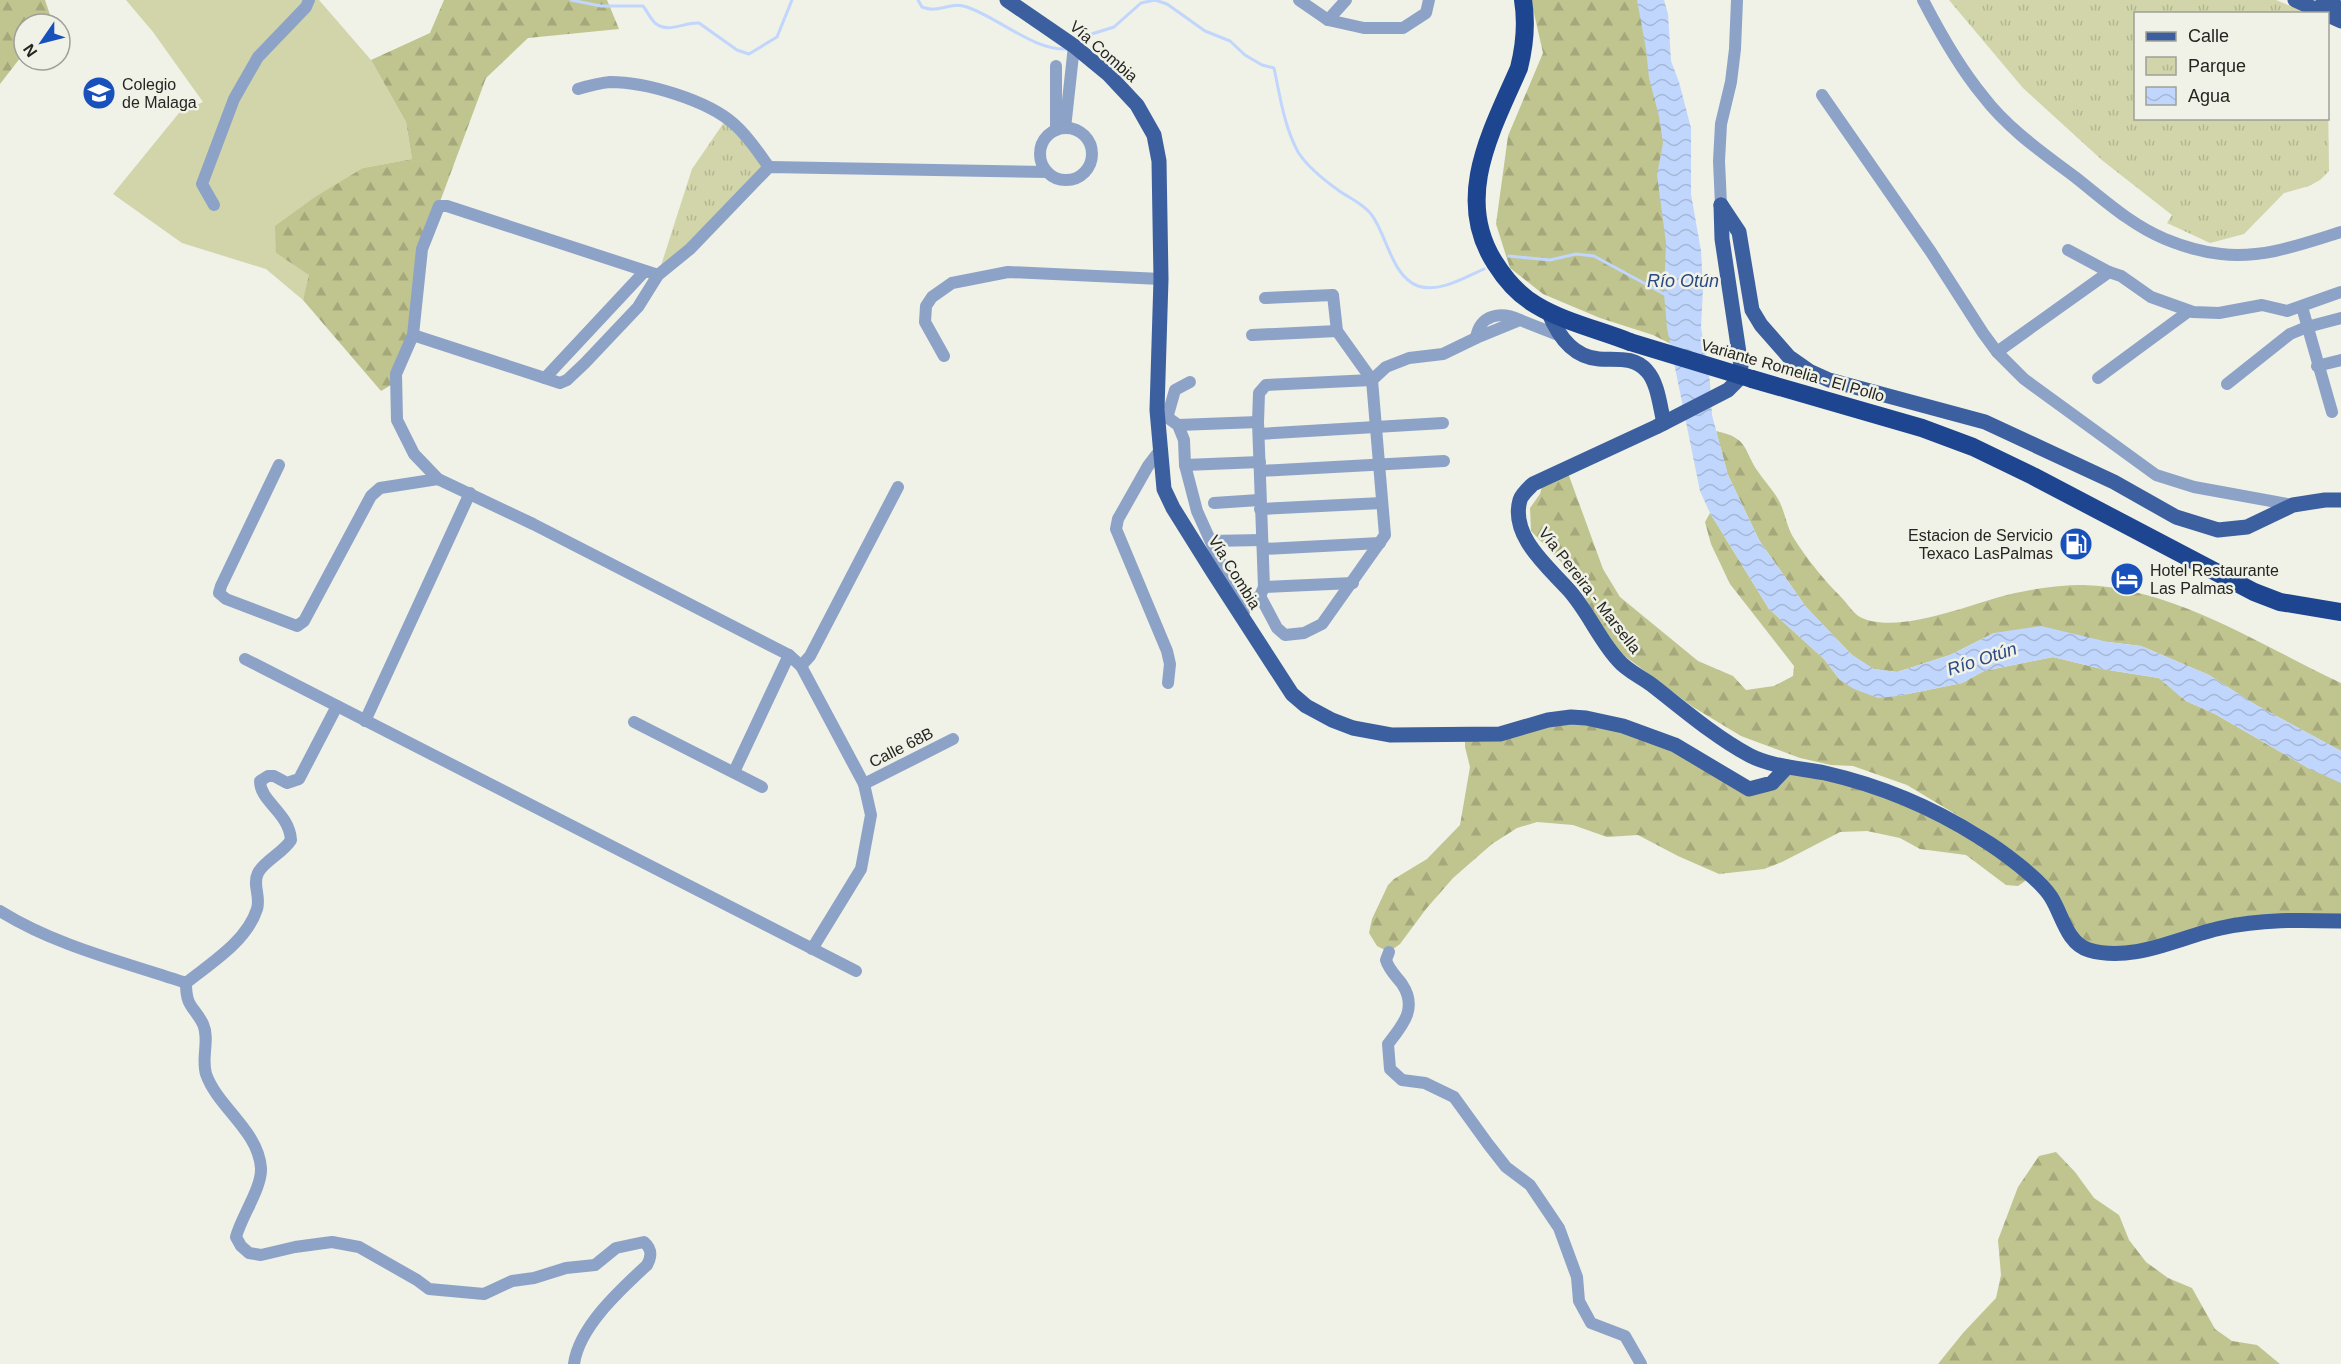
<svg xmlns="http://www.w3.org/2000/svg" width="2341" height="1364" viewBox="0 0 2341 1364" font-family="Arial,sans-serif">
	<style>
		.green { fill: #d1d5a9 }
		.forest { fill: url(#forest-firs) }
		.park { fill: url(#park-tufts) }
		.water { fill: url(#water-waves) }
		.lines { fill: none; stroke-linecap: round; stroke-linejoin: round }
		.stream { stroke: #c1d6fc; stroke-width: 3 }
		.minor { stroke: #8da2c7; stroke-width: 12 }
		.major { stroke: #3c5f9f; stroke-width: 15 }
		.highway { stroke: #1e4590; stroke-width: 18 }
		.highway-bridge { stroke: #1e4590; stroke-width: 18 }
		.labels { text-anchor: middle; stroke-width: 5; stroke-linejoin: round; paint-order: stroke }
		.street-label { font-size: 16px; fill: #252622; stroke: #f0f1e7 }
		.poi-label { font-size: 16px; fill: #252622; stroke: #f0f1e7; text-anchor: start }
		.water-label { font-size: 18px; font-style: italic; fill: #2b4982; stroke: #f0f1e7 }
	</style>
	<defs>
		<pattern id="forest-firs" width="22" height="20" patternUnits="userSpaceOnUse" patternTransform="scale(1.5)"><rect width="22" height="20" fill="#c0c48f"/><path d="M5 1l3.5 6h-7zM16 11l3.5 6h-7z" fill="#a5a87b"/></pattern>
		<pattern id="park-tufts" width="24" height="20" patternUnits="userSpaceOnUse" patternTransform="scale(1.5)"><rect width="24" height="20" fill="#d1d5a9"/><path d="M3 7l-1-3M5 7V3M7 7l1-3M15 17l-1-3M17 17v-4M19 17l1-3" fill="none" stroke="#b3b791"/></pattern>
		<pattern id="water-waves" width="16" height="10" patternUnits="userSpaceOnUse" patternTransform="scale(1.5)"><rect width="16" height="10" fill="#c1d6fc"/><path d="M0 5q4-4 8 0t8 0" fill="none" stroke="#a6b8d8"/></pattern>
	</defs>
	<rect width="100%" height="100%" fill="#f0f1e7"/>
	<path class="green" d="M126,0H319L371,60L406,122L412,159L363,168L276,253L310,275L303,300L266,269L182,243L113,194L179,113L203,102L153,32Z"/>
	<g class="forest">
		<path d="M0,0H45L51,18L46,24H24V53L0,84Z"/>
		<path d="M444,0H607L619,29L528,38L486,78L425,242L413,335L396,382L381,391L303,300L309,275L276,253L275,226L315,197L363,168L412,159L406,122L371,60L430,33Z"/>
		<path d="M1531,0H1644L1667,103L1689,353L1653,335L1600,318L1543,294L1510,268L1496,224L1508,136L1543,53Z"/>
		<path d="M1716,431C1750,438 1743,451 1759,473C1765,482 1773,490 1778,499C1785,511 1786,525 1793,537C1807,559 1823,579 1841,597C1847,603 1853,613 1860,617C1898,636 1972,603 2011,594C2033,589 2060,585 2083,585C2175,588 2260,645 2341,683V751L2256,705L2209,675L2141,646L2108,642L1994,633L1950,655L1897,672L1873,669L1852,655L1806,607L1759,540L1728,475Z"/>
		<path d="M1568,473L1603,569L1620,597L1698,661L1733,676L1746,690L1774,686L1793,676L1794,666L1730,584L1711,544L1705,522L1710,513L1769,609L1824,659L1840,680L1898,696L1962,683L1984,671L2053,657L2102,669L2159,678L2186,701L2215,714L2310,769L2341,773V922L2275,920L2126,952L2089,951L2035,872L1992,836L1907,785L1853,766L1831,765L1800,758L1741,736L1693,707L1622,654L1598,620L1569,570L1531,531L1530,508L1540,494L1543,483Z"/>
		<path d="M1548,720L1623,726L1749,789L1787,767L1894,792L2031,877L2018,886L2006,885L1966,855L1920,849L1900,838L1867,831L1840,832L1782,862L1764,869L1719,874L1678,856L1638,835L1607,837L1573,825L1537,822L1517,828L1492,844L1453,878L1426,909L1400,944L1389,952L1377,946L1369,933L1372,919L1388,885L1394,879L1427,859L1460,825L1470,767L1465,747V734Z"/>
		<path d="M2056,1152L2075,1172L2094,1198L2119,1215L2129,1240L2146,1262L2168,1278L2192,1288L2215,1329L2232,1341L2257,1345L2280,1364H1938L1963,1333L1996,1298L2001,1275L1998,1240L2018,1187L2039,1156Z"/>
	</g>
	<g class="park">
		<path d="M1949,0H2276L2307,13L2136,14V118H2328V95L2329,171L2320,180L2309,186L2284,193L2244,234L2210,243L2167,223L2172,215L2103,161L2023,88Z"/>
		<path d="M727,118L769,167L658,275L692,169Z"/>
	</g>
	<path class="water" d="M1637,0H1664L1668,14L1671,61L1679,82L1691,128V194L1701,251L1703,288L1701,327L1710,382L1712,415L1728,475L1759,540L1806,607L1852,655L1874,669L1897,672L1950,655L1994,633L2041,626L2108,642L2141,646L2209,675L2256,705L2341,751V783L2310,769L2215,714L2186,701L2159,678L2102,669L2053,657L1984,671L1962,683L1898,696L1878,698L1854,689L1840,680L1824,659L1769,609L1710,513L1700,491L1667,328L1664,294L1666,243L1657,175L1663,143L1659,116L1649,78L1646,49Z"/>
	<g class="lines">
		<g class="stream">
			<path d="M571,0L601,6H643C647,11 650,18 655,23C668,34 684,22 699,23L737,50L749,54L777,37L792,0"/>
			<path d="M918,0L922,7C940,14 949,1 967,7C999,18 1034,51 1068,49"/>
			<path d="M1155,0L1167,4L1205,31L1230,41L1245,55L1262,65L1274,68C1280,96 1284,126 1298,152C1307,166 1324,180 1338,190C1349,198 1362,203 1371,214C1387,234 1391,276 1418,286C1439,293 1464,278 1484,269"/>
			<path d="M1082,37L1114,27L1141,3L1155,0"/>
			<path d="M1509,256L1550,260L1576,254L1594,256L1664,294L1667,293"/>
		</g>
		<g class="minor">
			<path d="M1299,0L1328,20L1364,28H1403L1426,13L1429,0"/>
			<path d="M1923,0C1940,33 1959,67 1983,96C2007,128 2043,153 2075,177C2103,199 2131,225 2165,239C2182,246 2202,252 2221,254C2263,259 2302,244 2341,232"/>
			<path d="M1328,20L1346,0"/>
			<path d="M1056,66V130"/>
			<path d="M578,89C588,86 599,83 610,82C646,82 707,100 734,124C748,136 758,152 769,167"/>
			<path d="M1822,95L1931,252L1983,333L1997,352L2024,379L2156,475L2194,487L2293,505"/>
			<path d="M1065,128L1074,46"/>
			<circle cx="1066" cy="154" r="26"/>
			<path d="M214,205L202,184L234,99L258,57L306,7L309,0"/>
			<path d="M1721,205L1719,161L1721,124L1731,82L1735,49L1737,0"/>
			<path d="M2068,250L2109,272L2121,276L2151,297L2193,312L2219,313L2262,305L2287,311L2341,292"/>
			<path d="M658,275L447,206H439L422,249L413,335L396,374L397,420L414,454L438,479L533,524L789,655L801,666L864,784L871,815L861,869L812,949"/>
			<path d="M2302,307L2332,412"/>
			<path d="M413,335L560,383L567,380L585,363L638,307L658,275L690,249L769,167L1047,172"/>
			<path d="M1252,335L1337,331"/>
			<path d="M1476,338C1480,314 1501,311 1520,320"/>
			<path d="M1997,352L2109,272"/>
			<path d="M944,356L925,322L926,306L932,297L952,283L1008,272L1161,279"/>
			<path d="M2317,366L2341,360"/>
			<path d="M545,378L644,272"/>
			<path d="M2098,378L2189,311"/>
			<path d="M2227,384L2290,334L2307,327L2341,318"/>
			<path d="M1157,410L1178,425L1184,440L1185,465L1197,511L1219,560L1245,605L1244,612"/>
			<path d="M1167,418L1175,390L1190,382"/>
			<path d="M1178,425L1258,422"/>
			<path d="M1259,434L1443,423"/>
			<path d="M1161,449L1148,466L1118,519L1116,529L1167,651L1170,664L1168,683"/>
			<path d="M279,465L221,586L219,593L226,599L297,626L304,621L371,496L380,488L438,479"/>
			<path d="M1185,465L1260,462"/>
			<path d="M1260,471L1444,461"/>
			<path d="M1214,503L1259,500"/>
			<path d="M1260,509L1382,503"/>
			<path d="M1211,541L1262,540"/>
			<path d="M1263,549L1380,543"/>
			<path d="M1264,587L1353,583"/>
			<path d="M1260,596L1277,628L1285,635L1304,633L1322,624L1385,535L1372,380L1337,331L1333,295L1265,298"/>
			<path d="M1245,605L1260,596L1264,587L1258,422L1259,393L1266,385L1372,380L1386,367L1409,358L1443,354L1476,338L1520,320L1558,335"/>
			<path d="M245,659L856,971"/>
			<path d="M801,666L810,656L898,487"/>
			<path d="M337,706L299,779L287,783L274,776H268L260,781C260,802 289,812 291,840C283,853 264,861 258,873C252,885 261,896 257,909C247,941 211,963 186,983C186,1008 194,1006 203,1024C210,1040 201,1057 206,1074C218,1108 258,1130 261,1168C262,1188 241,1217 236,1237L241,1246L249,1253L261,1255L295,1247L332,1242L359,1247L417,1280L429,1289L484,1294L512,1281L534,1278L566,1268L595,1265L616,1248L644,1242C652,1249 652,1256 647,1265C620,1290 579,1327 574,1364"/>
			<path d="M365,721L470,493"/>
			<path d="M634,722L762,787"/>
			<path d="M734,772L789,655"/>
			<path d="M864,784L953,739"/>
			<path d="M0,911C56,946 124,962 186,983"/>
			<path d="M1389,952L1386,960C1389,970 1396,976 1402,984C1418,1008 1403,1025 1388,1044L1390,1069L1402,1080L1425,1083L1454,1097L1488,1144L1506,1167L1530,1185L1559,1228L1577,1277L1579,1301L1591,1323L1625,1336L1641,1364"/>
		</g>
		<g class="major">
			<path d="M1007,0L1074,46L1108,74L1137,105L1154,135L1159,161L1161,279L1157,410L1164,489L1173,508L1213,572L1292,694L1306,706L1332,720L1353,728L1391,735L1500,734L1548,720L1571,717L1586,718L1623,726L1675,745L1749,789L1772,783L1787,767"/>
			<path d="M2295,0L2341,21"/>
			<path d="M2323,0L2341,9"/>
			<path d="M1721,205L1722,239L1741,366L1737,381L1728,390L1656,427L1533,484C1529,488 1522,494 1520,500C1510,535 1546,565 1567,588C1587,609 1598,638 1618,660C1626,670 1641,677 1652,685C1683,709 1714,736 1749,755C1772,767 1800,768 1825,773C1882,786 1930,806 1979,837C1999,849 2039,878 2051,897C2062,914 2067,944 2089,950C2133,963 2179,937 2221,928C2261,919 2300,920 2341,921"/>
			<path d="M1721,205L1739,232L1752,310L1761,325L1789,357L1809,371L1829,380L1985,422L2114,482L2176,517L2218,530L2247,527L2293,505L2325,500H2341"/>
			<path d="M1548,311C1557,334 1572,357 1599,359C1617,360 1634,356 1647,371C1658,383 1660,407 1664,423"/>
		</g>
		<g class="highway">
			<path d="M1523,0C1527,24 1525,44 1519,68C1492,130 1453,198 1495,263C1505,279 1519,295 1536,305C1564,322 1600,330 1630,342"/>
			<path d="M1752,379L1922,428L1973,447L2033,476L2254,592L2280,602L2341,612"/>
		</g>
		<path class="highway-bridge" d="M1630,342L1752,379"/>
	</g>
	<defs>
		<symbol id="school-disc" viewBox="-11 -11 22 22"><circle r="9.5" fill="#1850bc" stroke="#f0f1e7"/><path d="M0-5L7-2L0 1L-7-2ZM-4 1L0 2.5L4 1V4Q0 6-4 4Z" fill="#fff"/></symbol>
		<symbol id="fuel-disc" viewBox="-11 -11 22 22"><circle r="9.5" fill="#1850bc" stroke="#f0f1e7"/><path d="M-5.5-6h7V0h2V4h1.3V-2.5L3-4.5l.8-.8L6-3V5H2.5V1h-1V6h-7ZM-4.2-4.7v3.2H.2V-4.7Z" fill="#fff"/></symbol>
		<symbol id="hotel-disc" viewBox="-11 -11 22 22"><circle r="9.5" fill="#1850bc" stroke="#f0f1e7"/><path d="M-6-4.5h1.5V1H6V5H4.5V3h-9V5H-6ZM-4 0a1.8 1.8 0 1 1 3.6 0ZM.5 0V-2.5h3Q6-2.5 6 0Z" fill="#fff"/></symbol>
	</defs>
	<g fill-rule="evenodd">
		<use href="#school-disc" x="80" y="74" width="38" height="38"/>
		<use href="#fuel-disc" x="2057" y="525" width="38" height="38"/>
		<use href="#hotel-disc" x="2108" y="560" width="38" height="38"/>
	</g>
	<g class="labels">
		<g class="street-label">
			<text transform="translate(1104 51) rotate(41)" y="6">Vía Combia</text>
			<text transform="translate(1793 370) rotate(16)" y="6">Variante Romelia - El Pollo</text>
			<text transform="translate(1235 572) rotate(58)" y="6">Vía Combia</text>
			<text transform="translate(1590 590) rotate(52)" y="6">Vía Pereira - Marsella</text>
			<text transform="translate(901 747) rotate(-27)" y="6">Calle 68B</text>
		</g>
		<g class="poi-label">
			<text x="122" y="90">Colegio<tspan x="122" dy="18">de Malaga</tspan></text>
			<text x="2053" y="541" text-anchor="end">Estacion de Servicio<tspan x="2053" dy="18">Texaco LasPalmas</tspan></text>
			<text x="2150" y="576">Hotel Restaurante<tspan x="2150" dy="18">Las Palmas</tspan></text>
		</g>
		<g class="water-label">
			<text x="1683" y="287">Río Otún</text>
			<text transform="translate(1982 659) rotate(-18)" y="6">Río Otún</text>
		</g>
	</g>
	<rect x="2134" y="12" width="195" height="108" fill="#f0f1e7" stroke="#9fa098" stroke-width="1.5"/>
	<rect x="2146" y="32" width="30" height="9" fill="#3c5f9f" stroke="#9fa098" stroke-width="1.5"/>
	<text x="2188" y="42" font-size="18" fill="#252622">Calle</text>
	<rect x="2146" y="57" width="30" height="18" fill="url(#park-tufts)" stroke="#9fa098" stroke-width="1.5"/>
	<text x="2188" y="72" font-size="18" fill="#252622">Parque</text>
	<rect x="2146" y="87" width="30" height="18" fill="url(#water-waves)" stroke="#9fa098" stroke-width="1.5"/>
	<text x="2188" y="102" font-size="18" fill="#252622">Agua</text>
	<g transform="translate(42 42) rotate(235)"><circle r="28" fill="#f0f1e7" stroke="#9fa098" stroke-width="1.5"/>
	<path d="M0-4.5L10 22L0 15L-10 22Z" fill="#1850bc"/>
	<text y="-9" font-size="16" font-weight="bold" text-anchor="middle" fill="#252622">N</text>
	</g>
</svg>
